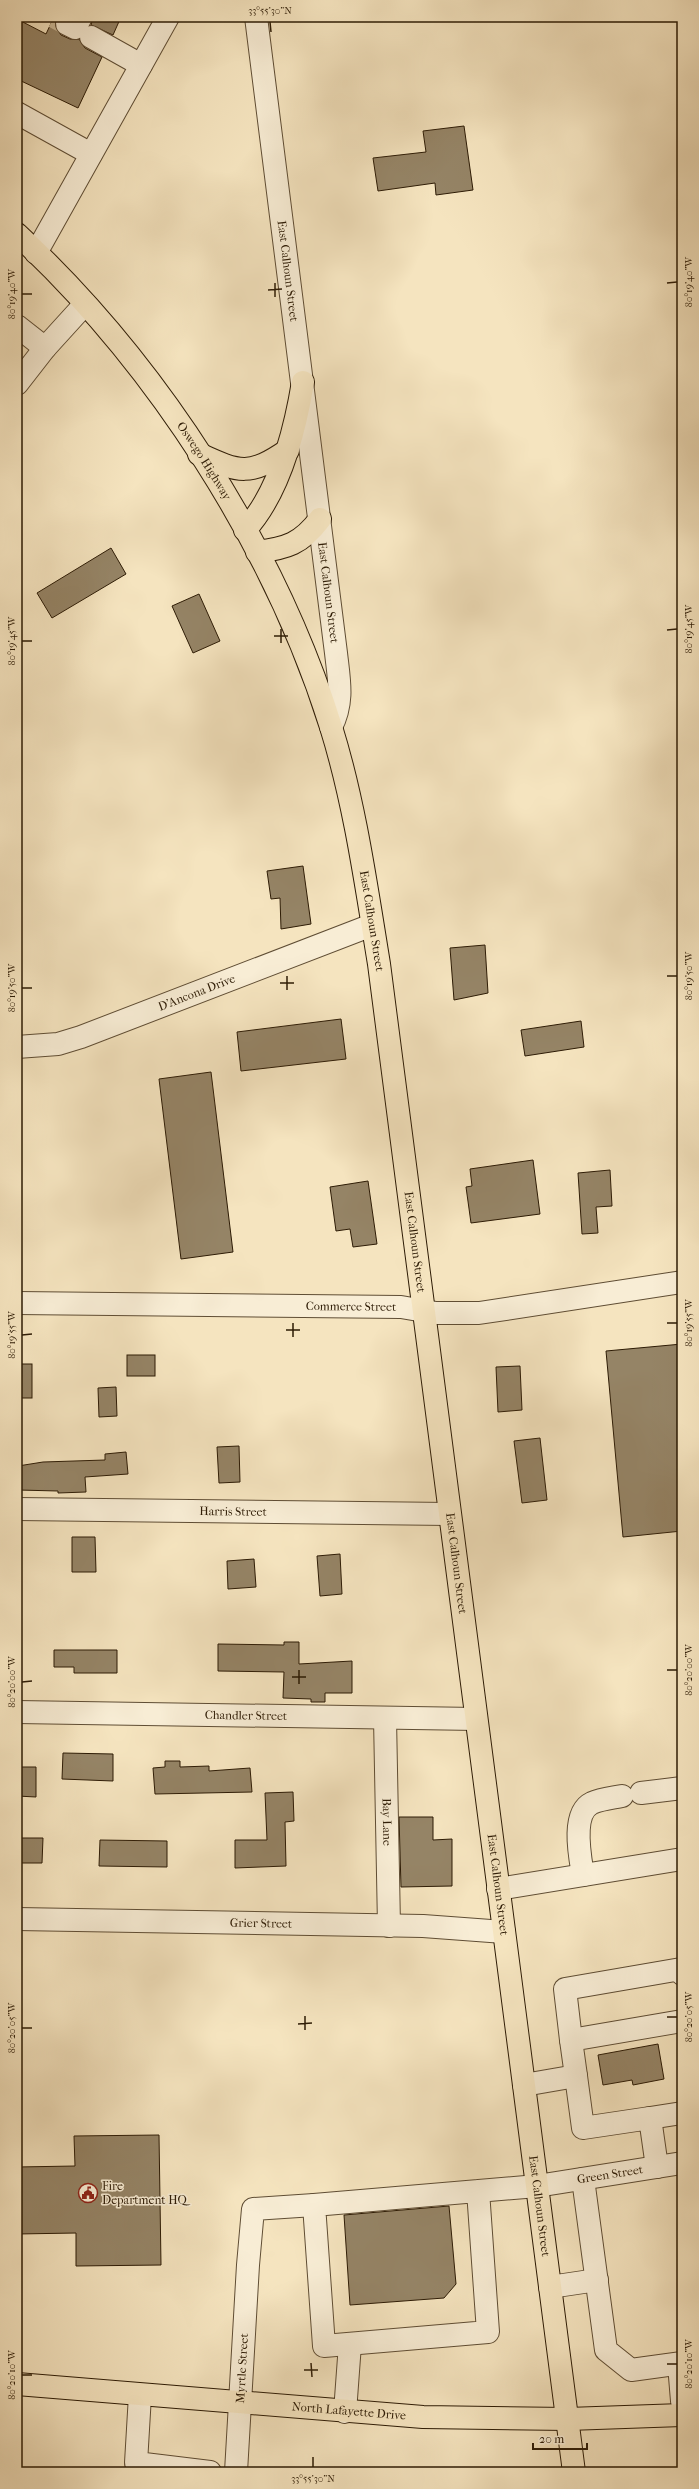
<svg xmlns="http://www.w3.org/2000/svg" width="699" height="2489" viewBox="0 0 699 2489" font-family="'IM FELL French Canon',serif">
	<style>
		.building { fill: #958466; stroke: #2d1b05 }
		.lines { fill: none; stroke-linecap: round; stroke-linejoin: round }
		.minor-tunnel { stroke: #cdbc9a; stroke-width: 22; stroke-dasharray: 22 11; stroke-linecap: butt }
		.minor-casing { stroke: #5f4d34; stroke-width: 24 }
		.major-casing { stroke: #2d1b05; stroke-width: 24 }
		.minor { stroke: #f8edd5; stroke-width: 22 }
		.major { stroke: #f5e4bf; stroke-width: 22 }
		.ticks { fill: none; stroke: #2d1b05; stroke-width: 1.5 }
		.labels { text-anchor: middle; stroke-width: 3; stroke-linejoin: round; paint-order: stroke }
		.street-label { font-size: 12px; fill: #2d1b05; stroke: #f8edd5 }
		.poi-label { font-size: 12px; fill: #2d1b05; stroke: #f8edd5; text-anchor: start }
		.neatline { fill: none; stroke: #2d1b05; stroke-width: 1.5 }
		.ticks-label { font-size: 10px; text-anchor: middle; fill: #2d1b05 }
	</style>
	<rect width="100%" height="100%" fill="#f5e4bf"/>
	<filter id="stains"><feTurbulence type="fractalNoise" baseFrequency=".005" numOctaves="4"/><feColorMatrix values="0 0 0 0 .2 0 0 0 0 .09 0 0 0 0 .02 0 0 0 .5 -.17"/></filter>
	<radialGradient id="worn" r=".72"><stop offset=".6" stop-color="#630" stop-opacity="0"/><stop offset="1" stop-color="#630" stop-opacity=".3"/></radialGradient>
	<g class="building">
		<path d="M54,17H57L55,25L61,35L70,39H79L85,48L102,57L78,108L17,79V19L46,34Z"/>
		<path d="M93,17H121L113,35L91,25Z"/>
		<path d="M464,126L473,190L436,195L435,183L378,191L373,158L426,152L423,131Z"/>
		<path d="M111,548L126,574L52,618L37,593Z"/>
		<path d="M199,594L220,641L193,653L172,606Z"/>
		<path d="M303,866L311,924L281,929L280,898L271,899L267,871Z"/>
		<path d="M485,945L488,993L454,1000L450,948Z"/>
		<path d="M341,1019L346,1059L241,1071L237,1032Z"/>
		<path d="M581,1021L584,1047L525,1056L521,1030Z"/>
		<path d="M211,1072L233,1252L181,1259L159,1079Z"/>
		<path d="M533,1160L540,1214L471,1223L466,1187L472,1186L470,1169Z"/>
		<path d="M610,1170L612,1206L596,1207L598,1233L582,1234L578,1173Z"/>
		<path d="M368,1181L377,1244L353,1247L350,1229L336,1231L330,1187Z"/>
		<path d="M682,1344V1531L623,1537L606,1351Z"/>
		<rect x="127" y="1355" width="28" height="21"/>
		<rect x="17" y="1364" width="15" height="34"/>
		<path d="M520,1366L522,1410L498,1412L496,1367Z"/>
		<path d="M116,1387L117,1416L99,1417L98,1388Z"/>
		<path d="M540,1438L547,1500L522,1503L514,1441Z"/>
		<path d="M239,1446L240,1482L219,1483L217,1447Z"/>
		<path d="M126,1452L128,1474L85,1477L86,1492L58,1493V1491L18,1490V1466L43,1462L105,1460V1454Z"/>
		<path d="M72,1537H95L96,1572H72Z"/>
		<path d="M340,1554L342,1594L320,1596L317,1556Z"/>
		<path d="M254,1559L256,1587L228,1589L227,1561Z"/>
		<path d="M284,1642H299V1664L352,1661V1693H325V1702H311V1699L283,1698L284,1672L218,1671V1644L284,1645Z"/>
		<path d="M54,1650H117V1673H74V1667H54Z"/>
		<path d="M63,1753L113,1754V1781L62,1779Z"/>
		<path d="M165,1761H180V1767L209,1766V1771L250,1768L252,1792L155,1794L153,1768L165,1767Z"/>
		<path d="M17,1767H36V1797L17,1796Z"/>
		<path d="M293,1792L294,1821L285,1822L286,1866L235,1868V1840H267L265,1793Z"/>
		<path d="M399,1817H433V1840L452,1839V1886L401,1887Z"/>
		<path d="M17,1838H43L42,1863H17Z"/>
		<path d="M100,1840L167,1841V1867L99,1866Z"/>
		<path d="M658,2044L664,2079L633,2085L632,2080L603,2085L598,2055Z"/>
		<path d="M159,2135L161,2265L76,2266V2233L17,2234V2167L75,2166L74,2136Z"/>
		<path d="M449,2206L456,2284L444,2298L350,2305L344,2215Z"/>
	</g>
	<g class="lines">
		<path class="minor-tunnel" d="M54,17L67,24"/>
		<defs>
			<g id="minor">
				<path id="s1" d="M256,17L336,653C339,680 344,702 331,727"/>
				<path d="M67,24L75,28L81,17"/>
				<path d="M91,37L141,65"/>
				<path d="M17,113L91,154"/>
				<path d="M36,253L168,17"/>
				<path d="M17,326L45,348L85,304"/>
				<path d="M17,384L45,348"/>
				<path id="s2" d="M17,1047L58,1044L81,1037L372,925"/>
				<path id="s3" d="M17,1303L401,1307L436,1313H479L682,1282"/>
				<path id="s4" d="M17,1509L449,1514"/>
				<path id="s5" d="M17,1712L476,1719"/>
				<path id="s6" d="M385,1718L389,1926"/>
				<path d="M641,1793L682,1788"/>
				<path d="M583,1875C580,1857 571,1813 592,1803C601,1799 612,1798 622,1796"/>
				<path d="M498,1889L682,1859"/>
				<path id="s7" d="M17,1919L423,1926L504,1932"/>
				<path d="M571,2040L565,1989L681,1969L682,1974"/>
				<path d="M576,2076L571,2040L682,2021"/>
				<path d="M524,2085L576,2076L583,2128L650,2118L657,2167"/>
				<path d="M650,2118L682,2113"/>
				<path d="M583,2179L606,2350L631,2370L682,2363"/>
				<path id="s8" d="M478,2191L488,2332L324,2346L314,2205L537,2186L682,2163"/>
				<path d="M550,2287L597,2280"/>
				<path d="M679,2364L682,2401"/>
				<path d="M140,2395L136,2463L210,2472"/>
				<path d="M345,2412L350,2344"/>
				<path id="s9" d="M236,2472L248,2265L253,2209L314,2205"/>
			</g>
			<g id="major">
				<path id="s10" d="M17,234C156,363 274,545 331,727C355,804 366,885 379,964L574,2472"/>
				<path d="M199,454C240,473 250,476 288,450"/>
				<path d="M245,530C280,492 295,431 303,382"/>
				<path d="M257,552C287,548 301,544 320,519"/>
				<path id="s11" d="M17,2384L423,2417L568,2419L682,2415"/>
			</g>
		</defs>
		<use href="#minor" class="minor-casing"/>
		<use href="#major" class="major-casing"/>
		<use href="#minor" class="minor"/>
		<use href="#major" class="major"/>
	</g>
	<path class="ticks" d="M270,22L271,32M275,283V297M667,283L677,282M268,290L282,289M22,294H32M281,629V643M667,630L677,629M274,636H288M22,641H32M287,976V990M667,976H677M280,983H294M22,988H32M293,1323V1337M667,1323H677M286,1330H300M22,1335L32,1334M299,1670V1684M667,1670H677M292,1677H306M22,1682L32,1681M305,2016V2030M667,2017H677M298,2024L312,2023M22,2028H32M311,2363L312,2377M667,2364H677M304,2370H318M22,2375H32M313,2457V2467"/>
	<defs>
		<symbol id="civic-ring" viewBox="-11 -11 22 22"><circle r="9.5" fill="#f8edd5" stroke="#8f2418" stroke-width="1.5"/><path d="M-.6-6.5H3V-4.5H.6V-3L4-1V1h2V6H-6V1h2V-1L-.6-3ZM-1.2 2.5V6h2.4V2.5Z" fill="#8f2418"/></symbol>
	</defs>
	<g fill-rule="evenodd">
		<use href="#civic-ring" x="77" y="2182" width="22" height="22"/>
	</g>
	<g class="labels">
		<g class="street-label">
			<text dy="4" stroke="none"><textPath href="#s1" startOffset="256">East Calhoun Street</textPath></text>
			<text dy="4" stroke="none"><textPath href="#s10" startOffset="295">Oswego Highway</textPath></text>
			<text dy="4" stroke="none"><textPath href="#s1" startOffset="580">East Calhoun Street</textPath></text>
			<text dy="4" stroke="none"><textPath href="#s10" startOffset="789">East Calhoun Street</textPath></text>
			<text dy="4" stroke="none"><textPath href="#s2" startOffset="189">D'Ancona Drive</textPath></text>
			<text dy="4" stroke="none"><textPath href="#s10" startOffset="1113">East Calhoun Street</textPath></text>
			<text dy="4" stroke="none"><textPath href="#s3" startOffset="334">Commerce Street</textPath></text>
			<text dy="4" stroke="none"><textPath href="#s4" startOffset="216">Harris Street</textPath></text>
			<text dy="4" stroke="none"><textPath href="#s10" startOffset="1437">East Calhoun Street</textPath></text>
			<text dy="4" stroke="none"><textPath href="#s5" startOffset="229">Chandler Street</textPath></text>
			<text dy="4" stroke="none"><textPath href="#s6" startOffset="104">Bay Lane</textPath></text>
			<text dy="4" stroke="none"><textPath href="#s10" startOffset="1761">East Calhoun Street</textPath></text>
			<text dy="4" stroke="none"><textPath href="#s7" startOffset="244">Grier Street</textPath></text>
			<text dy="4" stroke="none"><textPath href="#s8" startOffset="745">Green Street</textPath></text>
			<text dy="4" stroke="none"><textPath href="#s10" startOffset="2085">East Calhoun Street</textPath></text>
			<text dy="4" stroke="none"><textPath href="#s9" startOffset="104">Myrtle Street</textPath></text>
			<text dy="4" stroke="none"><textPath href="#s11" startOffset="333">North Lafayette Drive</textPath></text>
		</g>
		<g class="poi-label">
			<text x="102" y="2190">Fire<tspan x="102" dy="14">Department HQ</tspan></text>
		</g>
	</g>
	<rect width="699" height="2489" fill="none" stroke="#f5e4bf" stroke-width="44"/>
	<path d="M533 2443v6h54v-6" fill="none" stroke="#2d1b05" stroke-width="2"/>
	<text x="539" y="2443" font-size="12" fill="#2d1b05" stroke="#f8edd5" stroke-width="3" paint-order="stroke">20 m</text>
	<rect x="22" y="22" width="655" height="2445" class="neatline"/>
	<g class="ticks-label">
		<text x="270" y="14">33°55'30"N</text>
		<text transform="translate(688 282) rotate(-90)" y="4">80°19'40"W</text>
		<text transform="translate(11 294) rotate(-90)" y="4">80°19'40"W</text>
		<text transform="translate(688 629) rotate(-90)" y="4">80°19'45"W</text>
		<text transform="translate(11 641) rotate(-90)" y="4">80°19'45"W</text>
		<text transform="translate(688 976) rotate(-90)" y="4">80°19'50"W</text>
		<text transform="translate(11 988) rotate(-90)" y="4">80°19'50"W</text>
		<text transform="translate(688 1323) rotate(-90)" y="4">80°19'55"W</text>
		<text transform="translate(11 1335) rotate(-90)" y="4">80°19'55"W</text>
		<text transform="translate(688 1670) rotate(-90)" y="4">80°20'00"W</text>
		<text transform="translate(11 1682) rotate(-90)" y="4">80°20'00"W</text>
		<text transform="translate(688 2017) rotate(-90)" y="4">80°20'05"W</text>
		<text transform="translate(11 2028) rotate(-90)" y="4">80°20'05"W</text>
		<text transform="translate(688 2364) rotate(-90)" y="4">80°20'10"W</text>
		<text transform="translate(11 2375) rotate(-90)" y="4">80°20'10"W</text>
		<text x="313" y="2482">33°55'30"N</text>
	</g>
	<rect width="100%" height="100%" filter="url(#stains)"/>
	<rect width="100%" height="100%" fill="url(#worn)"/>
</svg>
